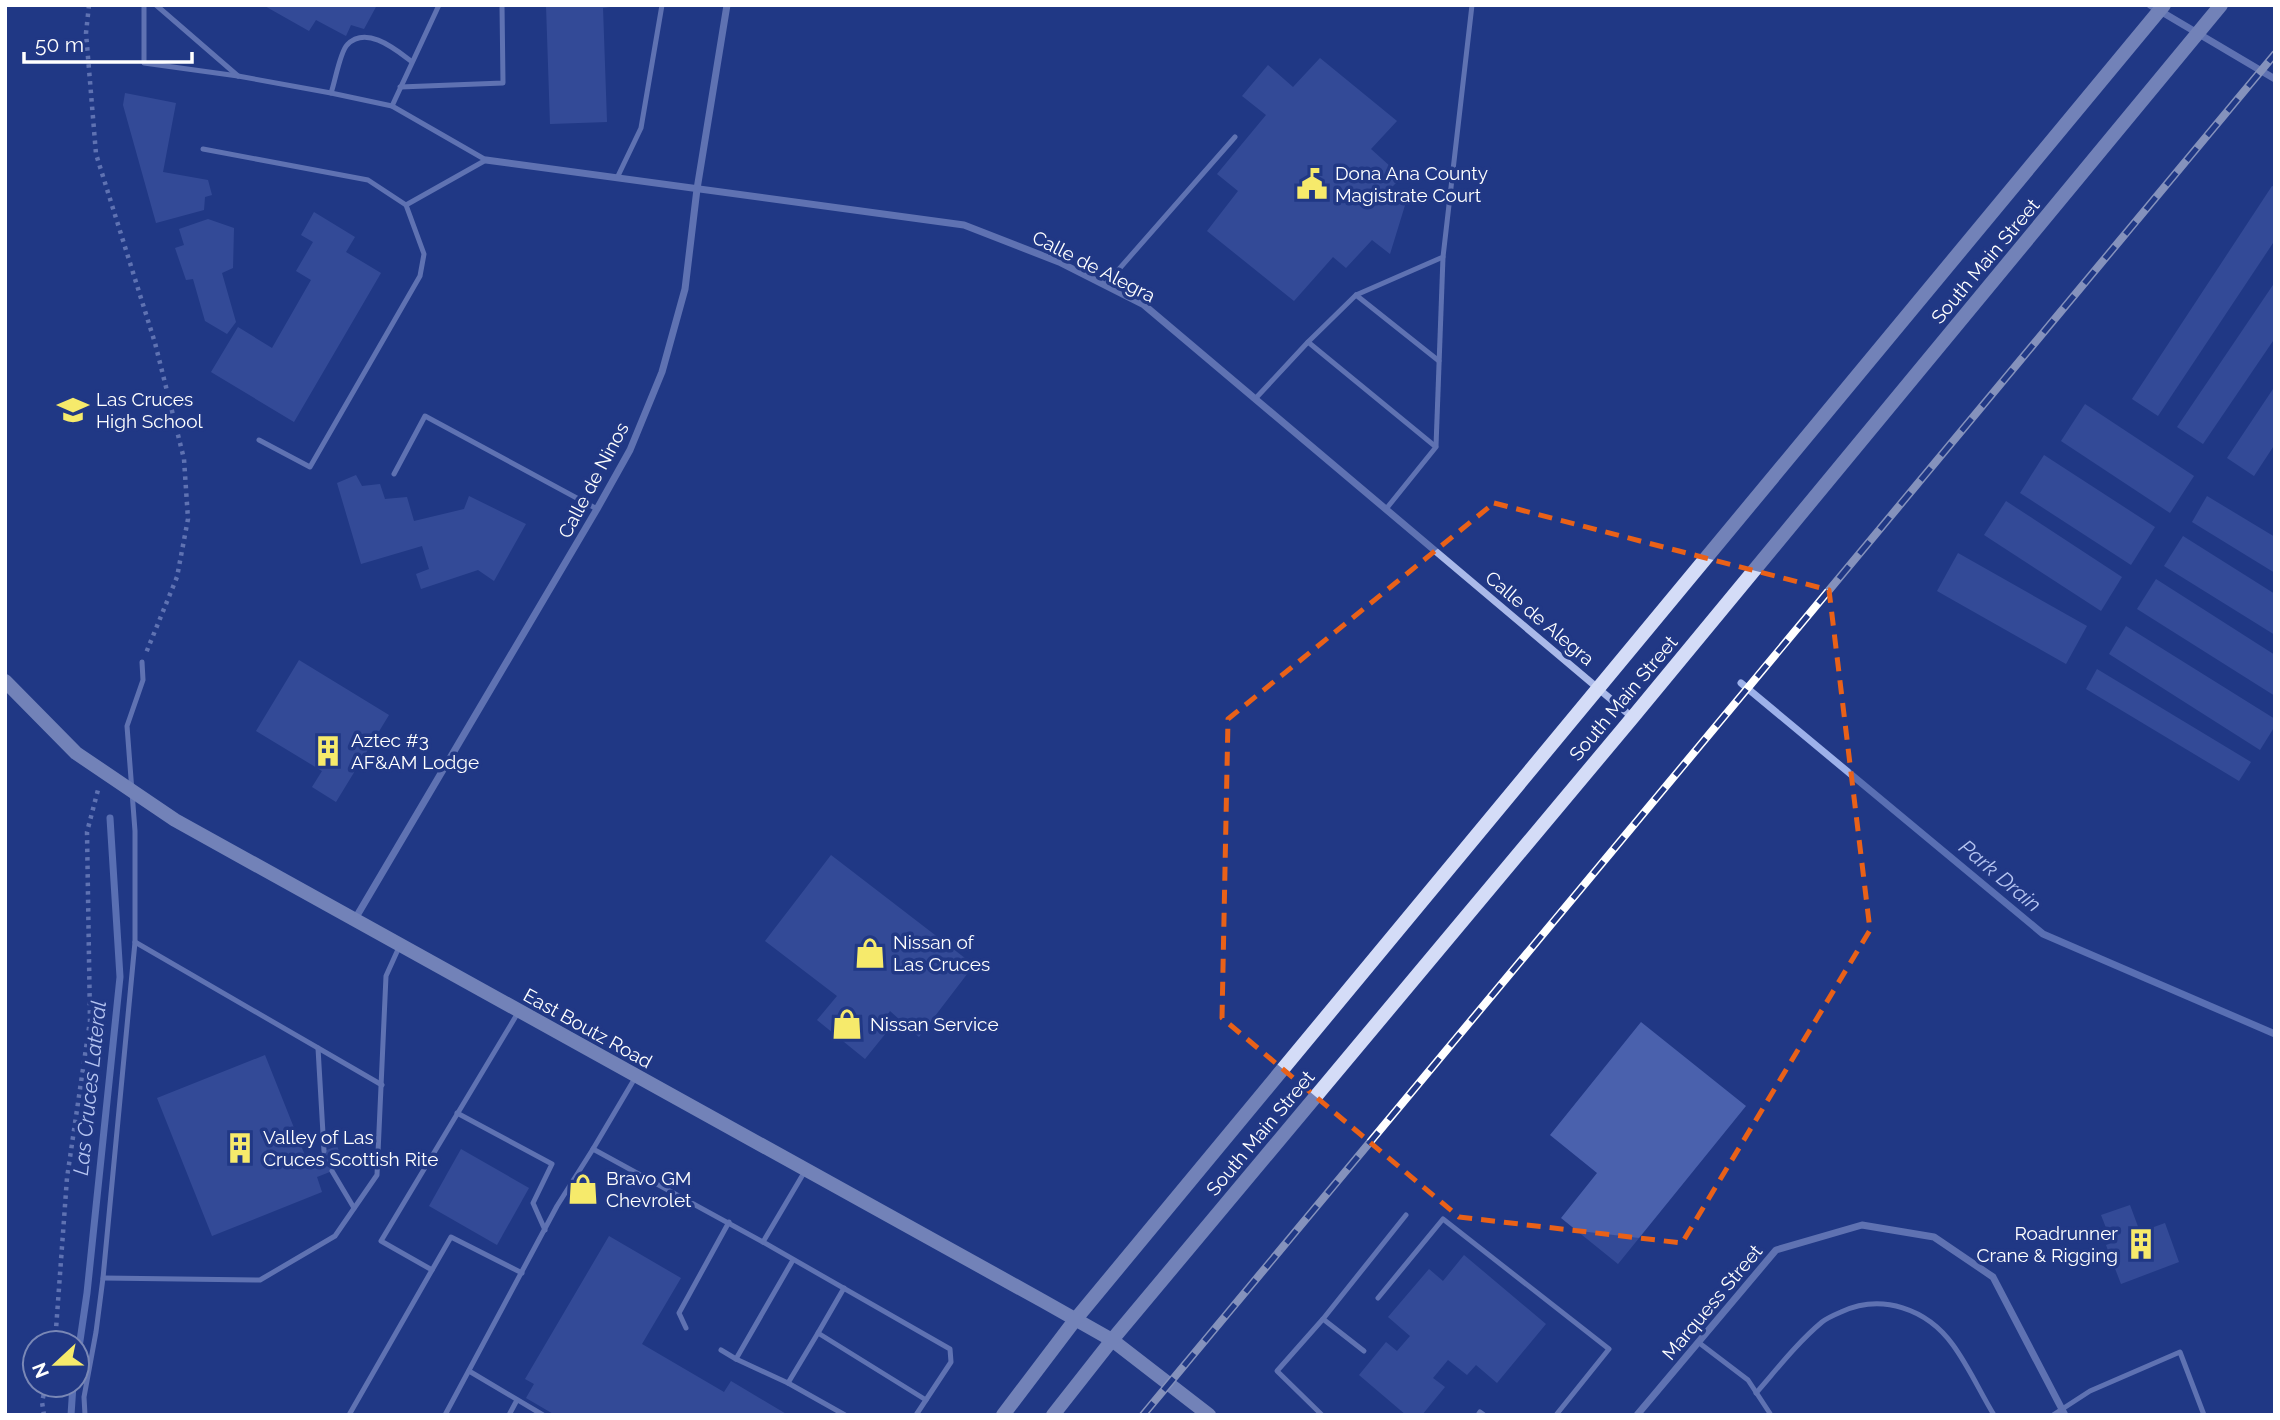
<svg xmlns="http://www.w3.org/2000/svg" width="2280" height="1420" viewBox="0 0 2280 1420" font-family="Raleway,sans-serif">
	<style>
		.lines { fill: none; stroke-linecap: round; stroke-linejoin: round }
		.stream { stroke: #9db1ea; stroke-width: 7 }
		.building { fill: #4a61ad }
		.path { stroke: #aab9e9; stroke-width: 4.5; stroke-dasharray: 3.5 5; stroke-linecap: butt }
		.service { stroke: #aab9e9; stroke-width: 5 }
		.minor { stroke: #aab9e9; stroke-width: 7 }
		.secondary { stroke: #d4dcf7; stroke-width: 14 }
		.rail-casing { stroke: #fff; stroke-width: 8 }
		.rail { stroke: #213885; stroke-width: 5; stroke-dasharray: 16; stroke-linecap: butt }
		.marked { fill: none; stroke: #e96118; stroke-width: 5; stroke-dasharray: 14 9; stroke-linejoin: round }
		.labels { text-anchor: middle; stroke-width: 7; stroke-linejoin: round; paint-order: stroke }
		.poi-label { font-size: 19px; fill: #fff; stroke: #213885; text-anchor: start }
		.street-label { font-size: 19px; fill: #fff; stroke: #213885 }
		.water-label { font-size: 21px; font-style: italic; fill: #b5c4f1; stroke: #213885 }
	</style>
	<rect width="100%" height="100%" fill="#213885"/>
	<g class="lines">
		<g class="stream">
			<path d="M1741,683L2043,934L2275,1034"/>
			<path d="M77,1361L87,1293L120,977L110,818"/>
			<path d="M71,1415L73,1385"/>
		</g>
	</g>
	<g class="building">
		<path d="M263,5H377L364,29L351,25L346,36L316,20L309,31Z"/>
		<path d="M546,5H610V7L603,8L607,122L550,124Z"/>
		<path d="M1320,58L1397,121L1371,149L1402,177L1388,191L1406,202L1390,254L1372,240L1346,268L1333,257L1294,301L1207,231L1238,191L1217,174L1266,115L1242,96L1268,65L1293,87Z"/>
		<path d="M125,93L176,103L163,172L208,180L212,195L205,197L204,210L156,223L123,105Z"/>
		<path d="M2272,186L2275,187V240L2158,416L2132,399Z"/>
		<path d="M314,212L355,237L346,252L381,273L294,422L211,372L238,327L272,348L311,280L296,271L313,242L301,235Z"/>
		<path d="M208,219L234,228L233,268L222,273L236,322L227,334L205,321L193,279L186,280L175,248L184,245L179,229Z"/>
		<path d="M2275,282V338L2203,444L2177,427Z"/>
		<path d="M2275,386V444L2254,476L2227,458Z"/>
		<path d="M2085,404L2194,476L2170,513L2061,441Z"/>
		<path d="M2044,455L2155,527L2131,565L2020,493Z"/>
		<path d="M356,475L362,486L380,484L385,499L407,497L414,521L464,509L469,496L526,524L494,581L478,570L421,589L416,574L429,569L422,546L361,564L337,483Z"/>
		<path d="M2207,496L2275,537V573L2192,522Z"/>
		<path d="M2006,501L2122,577L2101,611L1984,535Z"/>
		<path d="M2183,536L2275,594V635L2164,566Z"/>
		<path d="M1958,553L2087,626L2066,664L1937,591Z"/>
		<path d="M2156,579L2275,655V696L2137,609Z"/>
		<path d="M2126,626L2275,719V726L2260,750L2109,654Z"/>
		<path d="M299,660L389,715L336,802L312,787L322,771L256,731Z"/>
		<path d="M2097,669L2251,762L2239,781L2086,689Z"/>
		<path d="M831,855L974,965L919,1037L890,1011L878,1028L886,1033L865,1059L817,1020L837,996L765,941Z"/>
		<path d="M1641,1022L1746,1106L1618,1264L1561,1218L1597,1173L1550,1135Z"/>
		<path d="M265,1055L306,1158L337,1146L345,1166L317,1177L322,1192L212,1236L157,1098Z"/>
		<path d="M461,1149L529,1188L497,1245L429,1206Z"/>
		<path d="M2130,1205L2140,1232L2165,1223L2179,1262L2121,1284L2106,1245L2112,1243L2101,1215Z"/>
		<path d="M609,1236L681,1278L642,1344L724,1392L731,1381L788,1415H555L526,1398L534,1384L525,1379Z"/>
		<path d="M1464,1255L1546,1324L1497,1383L1476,1365L1467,1375L1448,1360L1433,1378L1445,1387L1422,1415H1406L1359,1375L1386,1342L1397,1351L1410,1336L1388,1317L1429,1269L1443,1281Z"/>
	</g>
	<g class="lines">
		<g class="path">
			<path d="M89,5L86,33L96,154L155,343L184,459L188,519L177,577L146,653"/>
			<path d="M55,1343L67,1178L90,1021L87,832L99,786"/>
			<path d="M44,1415L42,1402L46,1385"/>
		</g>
		<g class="service">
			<path d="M144,5V63L238,76L331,93L392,106L486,160"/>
			<path d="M156,5L238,76"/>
			<path d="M400,87L503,83L502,5"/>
			<path d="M331,93C335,82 340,52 347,45C366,25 395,49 411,61"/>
			<path d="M392,106L439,5"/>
			<path d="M203,149L368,180L406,205L486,160"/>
			<path d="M617,178L641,128L662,5"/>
			<path d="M1105,285L1235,137"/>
			<path d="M1356,295L1439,361"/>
			<path d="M1308,342L1356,295L1443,257L1472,5"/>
			<path d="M1255,399L1308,342L1436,447L1386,509"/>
			<path d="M259,440L310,467L420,276L424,254L406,205"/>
			<path d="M1436,446L1443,257"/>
			<path d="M394,474L425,416L597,509"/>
			<path d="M135,942L382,1085"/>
			<path d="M318,1048L324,1151"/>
			<path d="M635,1078L593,1149L763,1242"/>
			<path d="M457,1113L552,1164L533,1203L545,1230"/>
			<path d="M332,1171L354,1208"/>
			<path d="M805,1171L763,1242L950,1349L951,1362L916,1415"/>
			<path d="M793,1260L736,1359L788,1383L845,1415"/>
			<path d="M432,1270L451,1237L522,1273"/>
			<path d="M103,1278L260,1280L335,1236L377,1175L386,976L400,945"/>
			<path d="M844,1288L818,1333L926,1400"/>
			<path d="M1378,1298L1443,1219L1609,1349L1556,1415"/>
			<path d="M1323,1319L1406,1215"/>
			<path d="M686,1328L679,1313L729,1222"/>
			<path d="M1698,1342L1748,1380L1771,1415"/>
			<path d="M721,1350L736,1359"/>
			<path d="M469,1371L543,1415"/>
			<path d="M788,1383L818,1333"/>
			<path d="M1756,1393C1777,1369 1797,1343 1822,1322C1827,1318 1834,1315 1841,1312C1882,1293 1927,1309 1953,1345C1969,1367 1980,1392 1994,1415"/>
			<path d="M85,1415L84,1397L96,1332L103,1278L135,942V831L127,726L143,680L142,662"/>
			<path d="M349,1415L432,1270L381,1241L519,1011"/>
			<path d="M445,1415L557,1206L593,1149"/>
			<path d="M509,1415L517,1400"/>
			<path d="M1322,1415L1277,1371L1323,1319L1364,1351"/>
			<path d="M1478,1415L1480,1412L1484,1415"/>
			<path d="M2053,1415L2090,1391L2180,1352L2204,1415"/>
		</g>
		<g class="minor">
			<path d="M2150,5L2275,79"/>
			<path d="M486,160L964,225L1059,262L1144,305L1632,717"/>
			<path d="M355,919L597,509L630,450L662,372L685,289L697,189L727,5"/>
			<path d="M1637,1415L1776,1250L1862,1225L1934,1237L1993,1277L2065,1415"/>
		</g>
		<g class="secondary">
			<path d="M5,681L76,753L175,820L1043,1301L1112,1340L1209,1415"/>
			<path d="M1003,1415L1075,1320L2164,5"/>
			<path d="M1053,1415L1112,1340L1633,717L2221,5"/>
		</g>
		<defs>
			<path id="rail" d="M1143,1415L2275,54"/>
		</defs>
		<use href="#rail" class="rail-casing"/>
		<use href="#rail" class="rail"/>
	</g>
	<path d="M0 0H2280V1420H0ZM1494,503L1829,590L1870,930L1682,1243L1459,1217L1222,1018L1228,719Z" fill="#213885" fill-opacity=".55" fill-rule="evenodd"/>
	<path class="marked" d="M1494,503L1829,590L1870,930L1682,1243L1459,1217L1222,1018L1228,719Z"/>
	<defs>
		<symbol id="civic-bare" viewBox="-9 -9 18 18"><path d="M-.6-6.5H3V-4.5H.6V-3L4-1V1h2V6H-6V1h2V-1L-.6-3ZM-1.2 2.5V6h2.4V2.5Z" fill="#f6ea6b" stroke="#213885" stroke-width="2.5" paint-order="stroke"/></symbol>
		<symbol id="school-bare" viewBox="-9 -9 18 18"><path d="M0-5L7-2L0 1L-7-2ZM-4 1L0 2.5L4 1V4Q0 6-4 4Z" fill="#f6ea6b" stroke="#213885" stroke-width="2.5" paint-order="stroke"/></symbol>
		<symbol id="building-bare" viewBox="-9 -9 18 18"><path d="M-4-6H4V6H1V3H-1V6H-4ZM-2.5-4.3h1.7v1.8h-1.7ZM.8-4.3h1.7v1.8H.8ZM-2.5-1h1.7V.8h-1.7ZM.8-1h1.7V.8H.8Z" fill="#f6ea6b" stroke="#213885" stroke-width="2.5" paint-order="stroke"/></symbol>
		<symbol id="shop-bare" viewBox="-9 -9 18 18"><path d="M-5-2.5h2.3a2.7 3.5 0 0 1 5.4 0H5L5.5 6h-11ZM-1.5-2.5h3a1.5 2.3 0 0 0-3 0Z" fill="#f6ea6b" stroke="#213885" stroke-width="2.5" paint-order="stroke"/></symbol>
	</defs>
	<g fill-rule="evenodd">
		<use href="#civic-bare" x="1290" y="162" width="44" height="44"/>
		<use href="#school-bare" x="51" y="388" width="44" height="44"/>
		<use href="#building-bare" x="306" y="729" width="44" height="44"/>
		<use href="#shop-bare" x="848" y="931" width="44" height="44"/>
		<use href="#shop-bare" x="825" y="1002" width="44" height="44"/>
		<use href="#building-bare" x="218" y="1126" width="44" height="44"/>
		<use href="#shop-bare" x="561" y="1167" width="44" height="44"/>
		<use href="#building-bare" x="2119" y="1222" width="44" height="44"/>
	</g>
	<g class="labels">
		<g class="poi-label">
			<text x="1335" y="180">Dona Ana County<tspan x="1335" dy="22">Magistrate Court</tspan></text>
			<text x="96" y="406">Las Cruces<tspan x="96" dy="22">High School</tspan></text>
			<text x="351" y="747">Aztec #3<tspan x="351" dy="22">AF&amp;AM Lodge</tspan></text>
			<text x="893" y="949">Nissan of<tspan x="893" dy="22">Las Cruces</tspan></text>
			<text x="870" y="1031">Nissan Service</text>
			<text x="263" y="1144">Valley of Las<tspan x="263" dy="22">Cruces Scottish Rite</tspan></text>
			<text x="606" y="1185">Bravo GM<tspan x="606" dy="22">Chevrolet</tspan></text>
			<text x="2118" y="1240" text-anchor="end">Roadrunner<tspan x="2118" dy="22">Crane &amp; Rigging</tspan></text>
		</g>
		<g class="street-label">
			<text transform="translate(1985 261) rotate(-50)" y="7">South Main Street</text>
			<text transform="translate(1094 266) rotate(27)" y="7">Calle de Alegra</text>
			<text transform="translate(593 480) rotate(-62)" y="7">Calle de Ninos</text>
			<text transform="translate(1540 618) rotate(40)" y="7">Calle de Alegra</text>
			<text transform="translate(1623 698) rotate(-50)" y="7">South Main Street</text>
			<text transform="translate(588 1028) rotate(29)" y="7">East Boutz Road</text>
			<text transform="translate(1260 1133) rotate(-50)" y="7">South Main Street</text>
			<text transform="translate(1712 1302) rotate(-50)" y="7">Marquess Street</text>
		</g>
		<g class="water-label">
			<text transform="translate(2000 876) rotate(40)" y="7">Park Drain</text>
			<text transform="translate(90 1088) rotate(-84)" y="7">Las Cruces Lateral</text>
		</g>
	</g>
	<rect width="2280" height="1420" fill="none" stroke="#ffffff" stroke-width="14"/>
	<g transform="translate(56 1364) rotate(248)"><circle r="33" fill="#213885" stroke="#7a88b6" stroke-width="2"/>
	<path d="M0-5L12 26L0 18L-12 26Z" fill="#f6ea6b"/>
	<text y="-10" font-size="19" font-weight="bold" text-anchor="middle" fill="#ffffff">N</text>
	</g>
	<path d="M24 52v10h168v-10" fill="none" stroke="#ffffff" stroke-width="3.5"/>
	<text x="35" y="52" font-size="21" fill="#ffffff" stroke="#213885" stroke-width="5" paint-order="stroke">50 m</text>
</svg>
